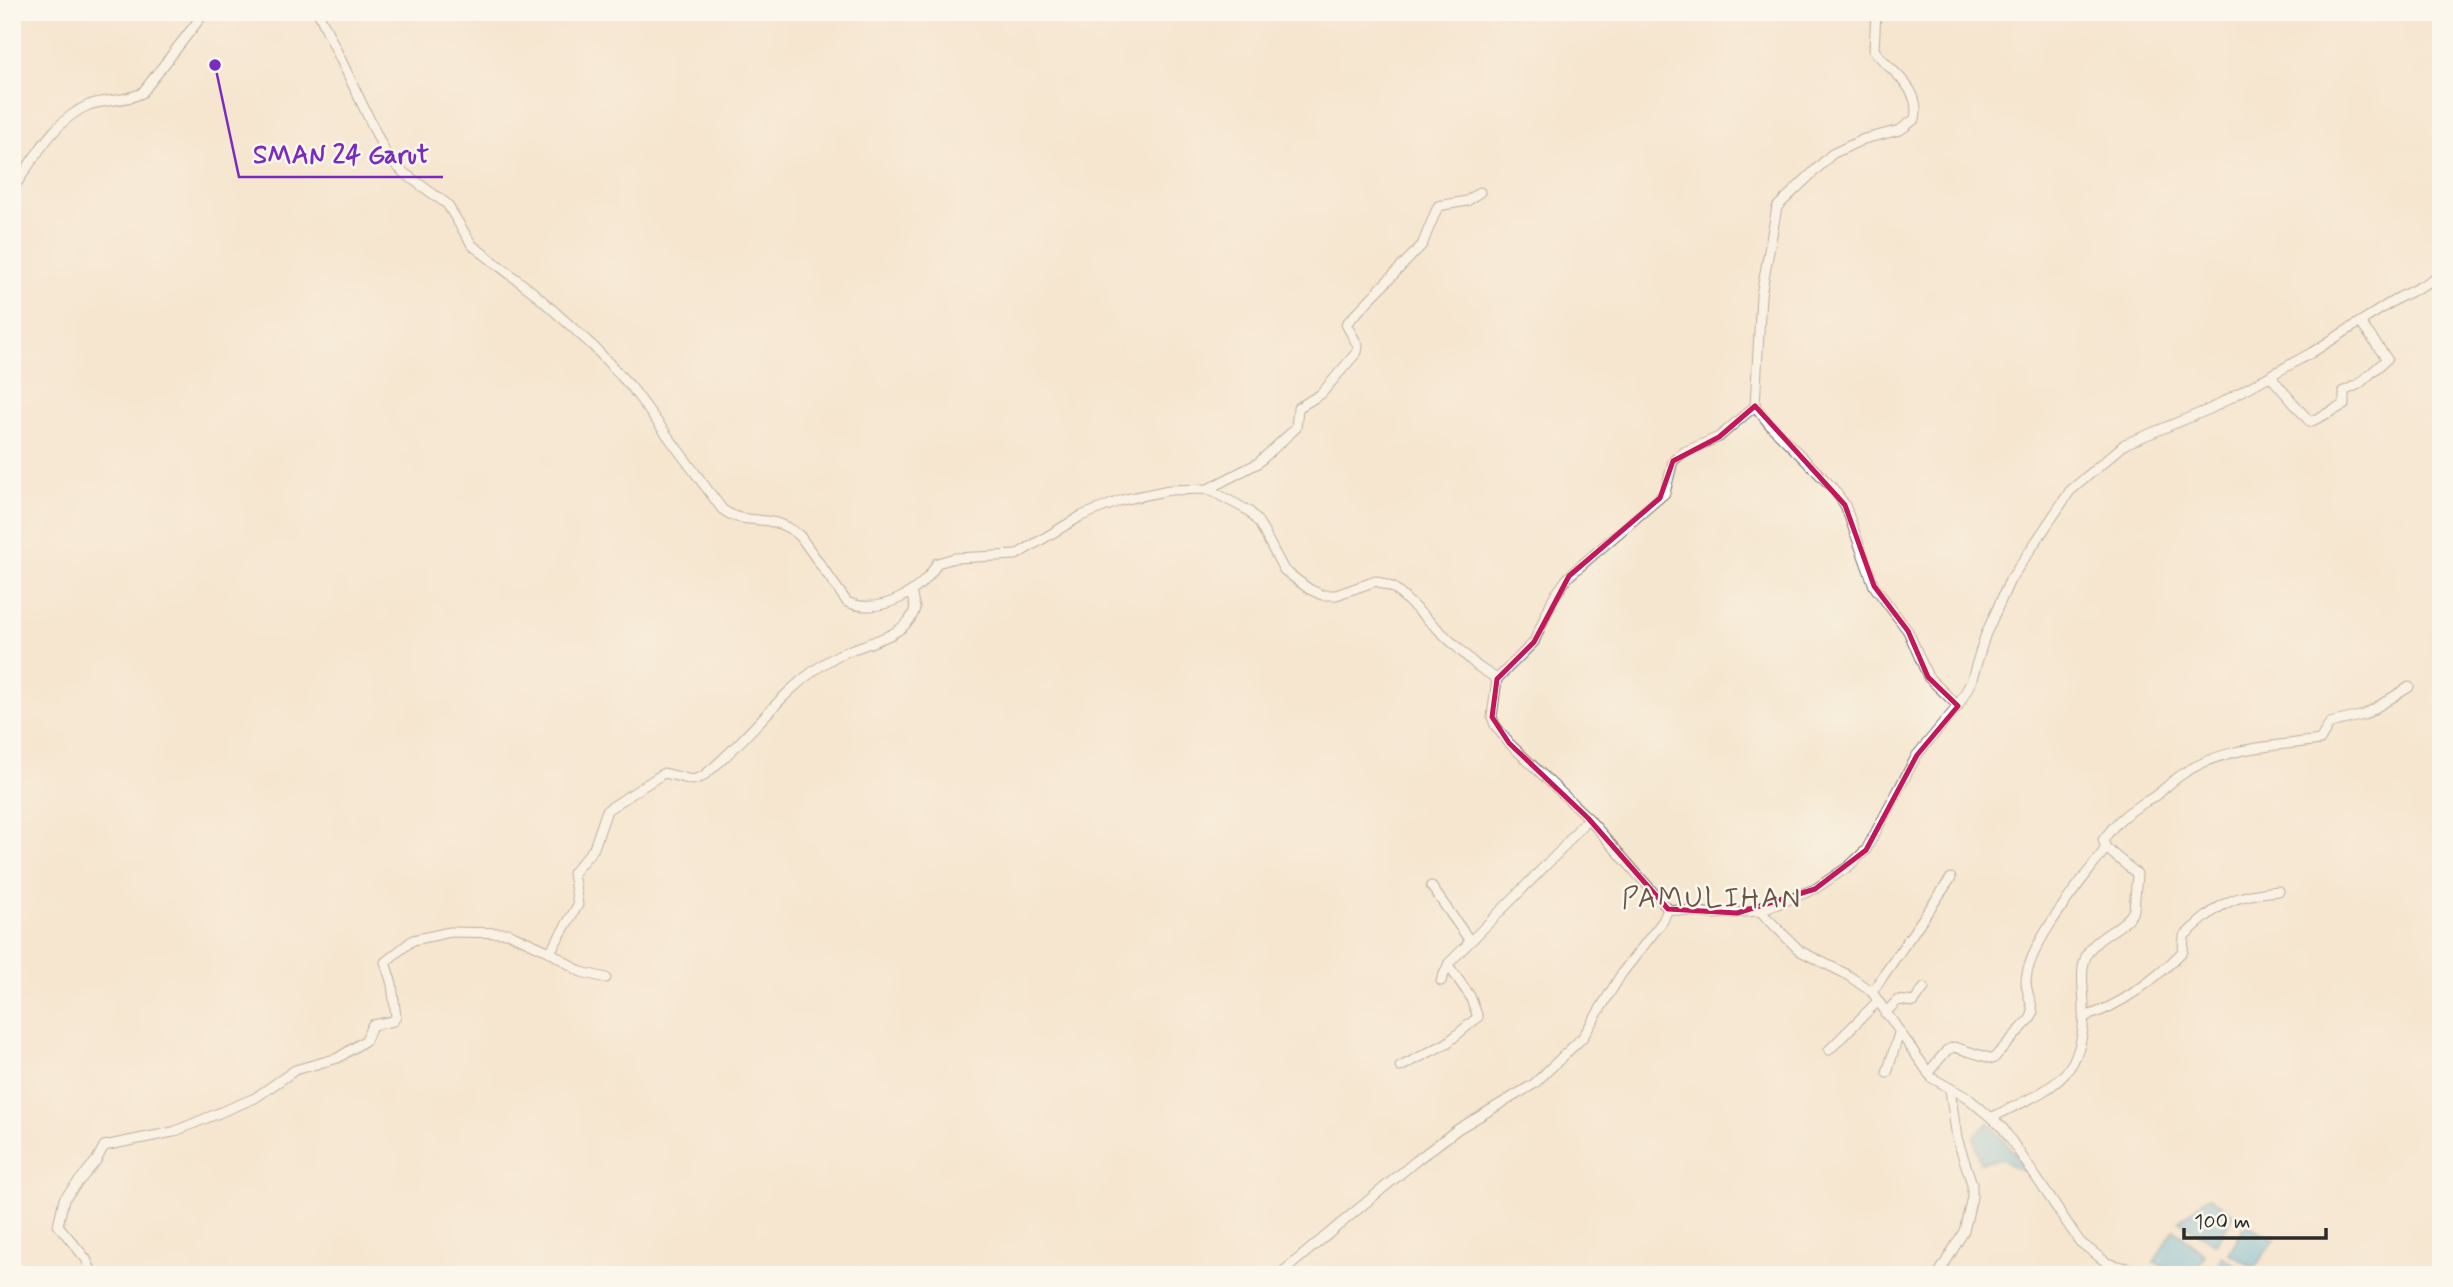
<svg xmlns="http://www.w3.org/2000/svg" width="2453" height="1287" viewBox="0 0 2453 1287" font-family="Mynerve,sans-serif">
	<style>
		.water { fill: #60b8dd; stroke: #467284; stroke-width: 2 }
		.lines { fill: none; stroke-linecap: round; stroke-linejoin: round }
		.minor-casing { stroke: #726c64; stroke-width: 11 }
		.minor { stroke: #fff; stroke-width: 9 }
		.marked { fill: none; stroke: #c2185b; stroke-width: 5; stroke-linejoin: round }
		.labels { text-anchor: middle; stroke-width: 5; stroke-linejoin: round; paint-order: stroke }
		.quarter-label { font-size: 28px; letter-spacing: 2px; fill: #685547; stroke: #fbf7ec }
		.leader { fill: none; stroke: #7b2cbf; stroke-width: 2.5 }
		.callout-dot { fill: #7b2cbf; stroke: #fbf7ec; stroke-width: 2.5 }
		.callout-label { font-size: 26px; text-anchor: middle; font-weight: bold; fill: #7b2cbf; stroke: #fbf7ec; stroke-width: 5; stroke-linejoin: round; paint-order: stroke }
	</style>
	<rect width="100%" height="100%" fill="#fbf7ec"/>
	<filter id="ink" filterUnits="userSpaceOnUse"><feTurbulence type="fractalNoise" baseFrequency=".0143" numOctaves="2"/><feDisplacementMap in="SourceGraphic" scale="14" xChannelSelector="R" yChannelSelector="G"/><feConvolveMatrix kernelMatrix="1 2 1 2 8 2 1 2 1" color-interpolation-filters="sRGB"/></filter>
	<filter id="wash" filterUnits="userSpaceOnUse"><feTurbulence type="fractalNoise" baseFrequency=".00686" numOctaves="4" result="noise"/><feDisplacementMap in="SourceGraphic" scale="28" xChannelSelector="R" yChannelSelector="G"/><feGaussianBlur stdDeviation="1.57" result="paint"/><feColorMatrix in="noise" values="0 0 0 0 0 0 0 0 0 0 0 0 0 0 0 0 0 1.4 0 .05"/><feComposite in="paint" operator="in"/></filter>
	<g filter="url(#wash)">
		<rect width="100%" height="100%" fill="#f5e6cf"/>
		<g class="water">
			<path d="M1989,1123L2025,1166L2022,1171L2001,1159L1980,1163L1974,1136Z"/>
			<path d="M2209,1196L2234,1215L2216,1244L2179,1221Z"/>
			<path d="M2246,1224L2275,1239L2254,1268L2229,1253Z"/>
			<path d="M2174,1229L2205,1255L2193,1275L2154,1262Z"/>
			<path d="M2222,1256L2249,1275H2212Z"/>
		</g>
	</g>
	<g filter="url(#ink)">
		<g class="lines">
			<defs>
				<g id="minor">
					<path d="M318,12L387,156L404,173L447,204L472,245L533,292L594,347L632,388L722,509C745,528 769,510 800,536L847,602C879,616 923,592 937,563L955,558L1016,555L1081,516L1122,500L1169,490L1208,489L1249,511L1259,523L1284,570L1309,589L1322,595H1336L1376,581L1394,588L1477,666L1497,679L1492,717L1495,725L1509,743L1588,818L1668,909L1715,914L1760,911L1800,951L1846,974L1872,992L1932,1078L1968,1098L2002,1127L2080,1242L2107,1263L2155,1275"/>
					<path d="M1876,12L1874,50C1890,72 1922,87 1915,119L1900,130L1864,139L1832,154L1777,207L1761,295L1755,406L1769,424L1832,487L1845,505L1874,586L1908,631L1928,677L1958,706"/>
					<path d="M12,190C33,161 54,119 89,105C106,99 124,102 142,93L205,12"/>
					<path d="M2270,376L2310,422L2344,405V391L2359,384L2387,359L2360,322"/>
					<path d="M1208,489L1258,463L1296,428L1298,408L1321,394L1357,352L1358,346L1346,324L1422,245L1438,206L1467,201L1480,192"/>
					<path d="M1497,679L1534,642L1553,598L1569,576L1665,493L1673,461L1684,452L1719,437L1755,406"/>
					<path d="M1431,886L1470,941"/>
					<path d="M1760,911L1815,889L1849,866L1866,850L1917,755L1958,706L1971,682L1985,636L2010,580L2070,491L2125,444L2210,409L2311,353L2398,298L2441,276"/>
					<path d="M550,952L581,972L606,978"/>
					<path d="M1441,981L1449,963L1560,851L1588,818"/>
					<path d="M1872,992L1951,878"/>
					<path d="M1885,1013L1898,1000L1914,1002L1924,988"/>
					<path d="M2083,1017C2120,1007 2157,978 2183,951L2184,936C2219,904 2231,895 2279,891"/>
					<path d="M1829,1050L1878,1001"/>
					<path d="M1400,1067L1447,1043L1478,1017L1470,996L1448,965"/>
					<path d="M1887,1073L1899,1033"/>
					<path d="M1928,1073L1947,1050L1954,1047L1993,1059L2030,1019L2033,1013C2032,1002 2026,993 2026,981C2028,943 2083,880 2106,848L2103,840C2118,820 2126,813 2147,801C2159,795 2169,783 2181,775C2224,746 2271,747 2320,740L2330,723L2364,715L2409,687"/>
					<path d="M1993,1117C2048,1089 2085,1081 2084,1007C2084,989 2079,971 2087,954C2097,935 2124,929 2134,910L2137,874L2106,848"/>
					<path d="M93,1275L86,1259L58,1225L64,1199L96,1161L104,1146L173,1132L255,1098L295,1070L338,1058L366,1040L372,1025L393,1021L396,1017L392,984L385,962L413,940L450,932L508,933L550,952L578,905L573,873L594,848L607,810L664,773L692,780L702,777C750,740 781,687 835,657C859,643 908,639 915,608L911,592"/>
					<path d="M1279,1275L1417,1160L1458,1129L1534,1084L1583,1037L1622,973L1663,921L1668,909"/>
					<path d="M1938,1275L1964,1231L1972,1197V1184L1957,1138L1950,1090"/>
				</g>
			</defs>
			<use href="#minor" class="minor-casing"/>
			<use href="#minor" class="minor"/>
		</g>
	</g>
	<path d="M0 0H2453V1287H0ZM1755,406L1845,505L1874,586L1908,631L1928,677L1958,706L1917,755L1866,850L1815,889L1737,913L1668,909L1588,818L1509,743L1492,717L1497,679L1534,642L1569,576L1660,498L1673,461L1719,437Z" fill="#f5e6cf" fill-opacity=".55" fill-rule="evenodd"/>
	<path class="marked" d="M1755,406L1845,505L1874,586L1908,631L1928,677L1958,706L1917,755L1866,850L1815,889L1737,913L1668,909L1588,818L1509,743L1492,717L1497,679L1534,642L1569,576L1660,498L1673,461L1719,437Z"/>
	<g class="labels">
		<g class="quarter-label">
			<text x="1712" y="907">PAMULIHAN</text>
		</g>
	</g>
	<path class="leader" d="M215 65L239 177H443"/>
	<circle class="callout-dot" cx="215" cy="65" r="7"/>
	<g class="callout-label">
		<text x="341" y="163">SMAN 24 Garut</text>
	</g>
	<rect width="2453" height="1287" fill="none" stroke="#fbf7ec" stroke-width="42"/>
	<path d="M2184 1228v10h142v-10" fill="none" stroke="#2b2b2b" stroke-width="3.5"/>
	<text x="2194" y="1228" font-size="21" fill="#2b2b2b" stroke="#fbf7ec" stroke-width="5" paint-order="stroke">100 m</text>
</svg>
